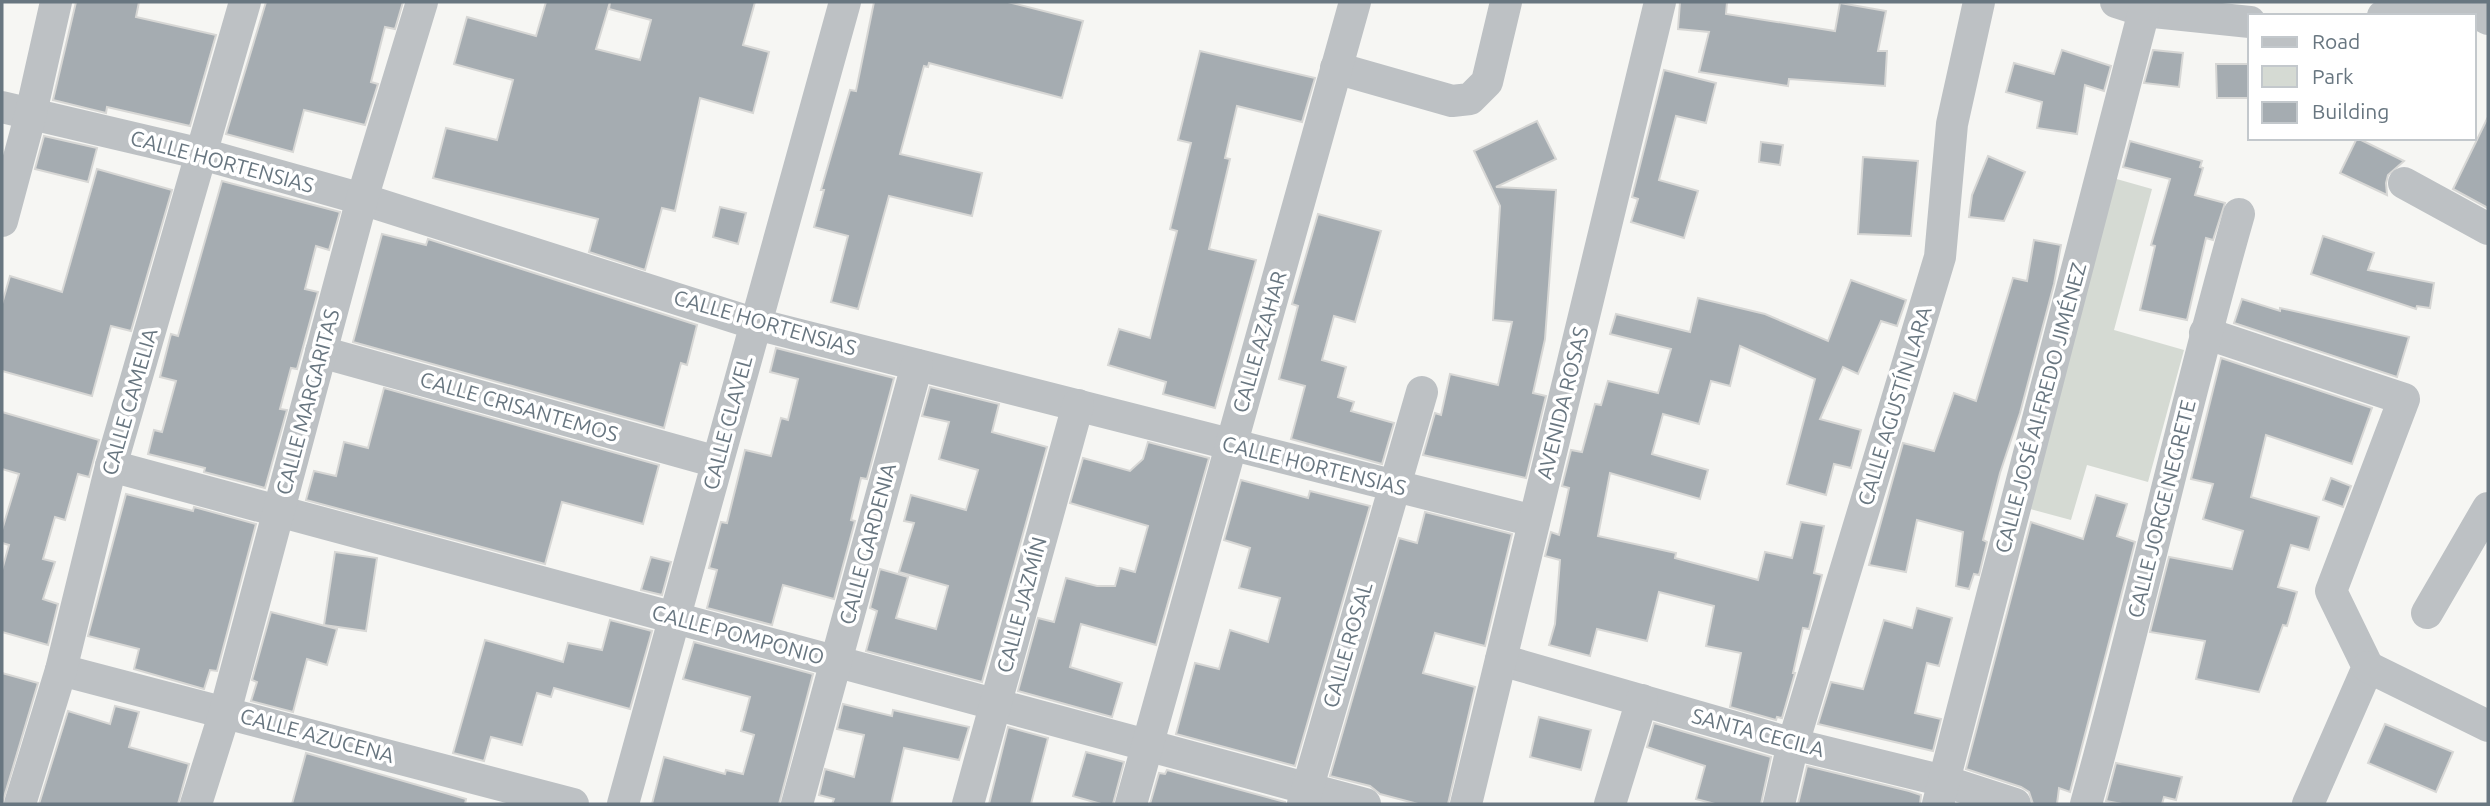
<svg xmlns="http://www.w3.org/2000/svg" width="2490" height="806" viewBox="0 0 2490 806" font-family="Ubuntu,sans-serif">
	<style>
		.green { fill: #d5dad3 }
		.building { fill: #a5acb1; stroke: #d7d7d5; stroke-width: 2 }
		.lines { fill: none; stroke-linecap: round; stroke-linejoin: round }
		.street { stroke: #bdc1c4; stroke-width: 32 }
		.labels { text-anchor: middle; stroke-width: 7; stroke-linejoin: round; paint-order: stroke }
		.street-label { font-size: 21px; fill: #687680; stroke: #fff }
	</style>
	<rect width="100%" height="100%" fill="#f6f6f3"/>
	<path class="green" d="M2113,178L2152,189L2114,330L2184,350L2148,482L2087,465L2071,520L2023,507Z"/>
	<g class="building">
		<path d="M76,2H139L136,17L216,35L190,126L107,107L106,113L53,100Z"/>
		<path d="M266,2H403L395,29L385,27L371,82L378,84L365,125L304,110L293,152L226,134Z"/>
		<path d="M546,2H610L596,49L640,60L651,20L609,9L610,2H755L743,45L769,52L753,113L700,98L675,211L662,208L645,270L589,252L598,219L433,178L446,128L497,140L513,80L454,64L467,17L536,36Z"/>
		<path d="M874,2H1008L1083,21L1062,98L929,63L928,67L924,66L900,154L982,173L972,216L889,196L858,309L831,302L848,236L814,227L824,190H821L850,90L856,91Z"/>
		<path d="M1680,2H1727L1726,14L1835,31L1840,3L1886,11L1878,51H1887L1885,86L1789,79L1788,86L1699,72L1709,32L1678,29Z"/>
		<path d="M2062,50L2111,66L2104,91L2085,85L2077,134L2037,128L2042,102L2006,92L2014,63L2054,74Z"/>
		<path d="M2153,50L2183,53L2179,87L2144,83Z"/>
		<path d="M1200,51L1315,78L1302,122L1237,106L1225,158L1230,159L1209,249L1256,260L1215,408L1163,394L1166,382L1108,365L1119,329L1150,338L1177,231L1170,229L1191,143L1178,140Z"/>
		<path d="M2216,64H2250V98H2217Z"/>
		<path d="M1664,70L1716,83L1706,123L1676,116L1659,180L1698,191L1684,238L1631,222L1638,199L1632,197Z"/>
		<path d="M2488,117V208L2453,189Z"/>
		<path d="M1537,121L1556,159L1496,187L1556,190L1545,339L1533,393L1546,396L1526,478L1423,455L1435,413L1441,415L1450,374L1498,385L1512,322L1493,320L1500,206L1474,151Z"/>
		<path d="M44,136L97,148L88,182L35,169Z"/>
		<path d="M2357,138L2404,161L2388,175L2386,183L2387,195L2340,173Z"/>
		<path d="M2130,141L2202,161L2200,167L2203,168L2195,195L2225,203L2213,240L2206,238L2187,320L2140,310L2155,246L2151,245L2170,179L2123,167Z"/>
		<path d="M1761,142L1783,145L1780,165L1759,162Z"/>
		<path d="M1988,156L2025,172L2004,221L1969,217L1972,195Z"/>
		<path d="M1863,157L1918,161L1911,236L1858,234Z"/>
		<path d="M97,169L172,190L131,331L111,326L92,396L2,371V304L10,276L62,292Z"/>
		<path d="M222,181L340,212L329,250L316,246L305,289L318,292L297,369L291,368L280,409L287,410L265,488L204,472L205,468L148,454L154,430L162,432L176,381L160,377L171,334L178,336Z"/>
		<path d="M720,207L746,213L738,244L713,237Z"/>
		<path d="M1318,214L1381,231L1355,322L1334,316L1322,360L1346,367L1338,397L1354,402L1351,411L1394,423L1382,464L1291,439L1305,386L1279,379L1298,306L1292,304Z"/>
		<path d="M382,234L426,245L428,239L697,325L687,365L681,363L664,428L353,342Z"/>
		<path d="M2323,236L2374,253L2368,270L2434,283L2430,308L2417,306L2416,309L2311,274Z"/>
		<path d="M2034,240L2061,245L2054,284L2020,413L2000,473L1983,540L1987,542L1979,575L1974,574L1969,589L1956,586L1963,532L1917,520L1906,572L1869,565L1903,443L1934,451L1954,393L1976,401L2013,278L2027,281Z"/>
		<path d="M1851,280L1906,300L1897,326L1881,321L1858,374L1843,367L1820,419L1861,430L1851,468L1834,464L1826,495L1787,484L1815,379L1740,346L1730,386L1711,381L1699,424L1663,414L1652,454L1708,470L1700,499L1610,473L1598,536L1676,553L1675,558L1758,580L1765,552L1792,558L1801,522L1824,526L1814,573L1822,575L1809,629L1803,628L1793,673H1795L1782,718L1777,717L1776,720L1730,707L1741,653L1706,646L1714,606L1659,592L1647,641L1597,629L1590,656L1549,645L1555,624L1560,560L1545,556L1551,532L1559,535L1569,488L1562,486L1571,450L1582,452L1595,404L1601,405L1608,381L1658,393L1671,349L1610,334L1616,314L1690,332L1698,298L1765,314L1828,341Z"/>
		<path d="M2242,299L2280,311V308L2409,337L2397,377L2234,323Z"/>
		<path d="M776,348L894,378L867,479L861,478L851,520L855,521L834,599L783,585L772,625L707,608L717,570L709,568L721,522L727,523L745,450L771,456L781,418L788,420L798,379L770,372Z"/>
		<path d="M2221,358L2372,408L2352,464L2266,435L2251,497L2319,517L2309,550L2291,545L2278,587L2297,592L2287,626L2283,625L2259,692L2196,679L2205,641L2150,632L2169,557L2232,569L2243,531L2203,519L2213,484L2191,479Z"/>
		<path d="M930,387L999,404L992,432L1047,447L982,682L866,651L877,611L870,608L880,569L908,577L896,618L936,629L948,586L899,572L914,523L904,521L911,495L966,510L978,470L939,459L949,422L922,416Z"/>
		<path d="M384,388L659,465L643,524L562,502L545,564L306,500L314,471L336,476L344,442L368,448Z"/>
		<path d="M2,412L99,440L89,477L78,474L65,520L55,517L43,559L55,562L43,599L58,604L48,645L2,632V570L9,545L2,543V530L19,474L2,469Z"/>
		<path d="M1148,442L1209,458L1156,645L1081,624L1070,667L1122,683L1112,717L1018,691L1038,618L1054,622L1066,578L1097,586H1115L1120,568L1135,572L1148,526L1070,503L1083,458L1130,471L1143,459Z"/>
		<path d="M2331,478L2351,486L2343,507L2323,500Z"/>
		<path d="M1241,480L1308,498L1310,491L1370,506L1295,766L1176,734L1195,663L1219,669L1230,630L1268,642L1280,598L1239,588L1250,548L1224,540Z"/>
		<path d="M126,494L193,511L194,507L256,524L217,671L210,670L204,689L134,669L139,649L88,636Z"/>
		<path d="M2096,495L2127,504L2117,536L2135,542L2070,792L2059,788L2057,804H2033L2029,792L2021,787L1966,769L2031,522L2083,539Z"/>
		<path d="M1425,512L1512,534L1485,646L1435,633L1423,673L1475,687L1448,804H1418L1380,794L1370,786L1330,776L1399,538L1417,543Z"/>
		<path d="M335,552L377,558L366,631L324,625Z"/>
		<path d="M651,557L671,562L662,595L641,590Z"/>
		<path d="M1917,608L1952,618L1939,666L1927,663L1915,713L1941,719L1933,751L1818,724L1831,682L1863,689L1884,620L1912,628Z"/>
		<path d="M271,612L337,629L327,665L307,659L293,712L251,701L257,682L252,680Z"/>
		<path d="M610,620L652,631L630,709L554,688L551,697L537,693L522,745L491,737L484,761L453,753L485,640L563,662L568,643L602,650Z"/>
		<path d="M694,642L813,674L779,804H652L664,757L725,774L726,770L743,774L754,735L741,731L750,697L683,679Z"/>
		<path d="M2,673L38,683L2,804Z"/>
		<path d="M843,704L892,716L893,710L969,727L959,760L904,748L891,804H832L834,799L819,795L825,769L854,777L864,735L837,729Z"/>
		<path d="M115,706L139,712L129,747L189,764L178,804H39L68,711L110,724Z"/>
		<path d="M1539,717L1591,730L1581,770L1530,757Z"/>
		<path d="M1654,723L1771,757L1761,804H1715L1696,799L1705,766L1647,747Z"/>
		<path d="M2385,724L2453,752L2436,792L2368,763Z"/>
		<path d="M1008,727L1048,738L1031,804H989Z"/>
		<path d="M1086,752L1124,762L1113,804H1101L1073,796Z"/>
		<path d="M306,753L466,799L465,804H292Z"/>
		<path d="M2116,763L2182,777L2176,800L2164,797L2162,804H2122L2106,801Z"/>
		<path d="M1807,766L1909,791L1921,795L1920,804H1798Z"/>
		<path d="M1167,770L1285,802V804H1150L1159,773L1165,774Z"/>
	</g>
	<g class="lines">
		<g class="street">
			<path d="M2116,2L2144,11L2250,22"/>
			<path d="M2383,16L2477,13L2488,19"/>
			<path d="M1336,68L1452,101L1470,99L1487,82L1506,2"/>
			<path d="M2,107L202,154L362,199L756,324L1534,521"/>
			<path d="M2404,183L2488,229"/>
			<path d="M2,221L31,113L56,2"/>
			<path d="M2205,333L2404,399L2331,591L2368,667L2308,804"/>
			<path d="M321,352L717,462"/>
			<path d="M111,466L1365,804"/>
			<path d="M2427,613L2488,508"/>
			<path d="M1501,660L1793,744L1944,781L2015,804"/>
			<path d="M2368,667L2488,726"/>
			<path d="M61,670L573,804"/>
			<path d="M20,804L61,670L111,466L245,2"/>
			<path d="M196,804L225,712L362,199L422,2"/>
			<path d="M623,804L845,2"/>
			<path d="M797,804L917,365"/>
			<path d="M968,804L1078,405"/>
			<path d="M1131,804L1355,2"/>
			<path d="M1303,804L1422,392"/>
			<path d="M1466,804L1660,2"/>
			<path d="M1610,804L1642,700"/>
			<path d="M1779,804L1793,744L1940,257L1952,124L1979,2"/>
			<path d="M1938,804L2144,11"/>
			<path d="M2086,804C2141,608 2183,409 2239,214"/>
		</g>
	</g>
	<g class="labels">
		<g class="street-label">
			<text transform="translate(222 162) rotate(15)" y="7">CALLE HORTENSIAS</text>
			<text transform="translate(765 323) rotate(16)" y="7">CALLE HORTENSIAS</text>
			<text transform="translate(1260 342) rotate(-74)" y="7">CALLE AZAHAR</text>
			<text transform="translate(130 402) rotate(-74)" y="7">CALLE CAMELIA</text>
			<text transform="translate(308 402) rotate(-75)" y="7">CALLE MARGARITAS</text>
			<text transform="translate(1563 403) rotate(-76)" y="7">AVENIDA ROSAS</text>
			<text transform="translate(1895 406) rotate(-73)" y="7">CALLE AGUSTÍN LARA</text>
			<text transform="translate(519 407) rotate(16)" y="7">CALLE CRISANTEMOS</text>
			<text transform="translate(2041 408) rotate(-75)" y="7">CALLE JOSÉ ALFREDO JIMÉNEZ</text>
			<text transform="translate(728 423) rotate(-75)" y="7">CALLE CLAVEL</text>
			<text transform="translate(1314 466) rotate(14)" y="7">CALLE HORTENSIAS</text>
			<text transform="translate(2162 509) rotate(-76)" y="7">CALLE JORGE NEGRETE</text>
			<text transform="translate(868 544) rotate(-75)" y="7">CALLE GARDENIA</text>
			<text transform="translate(1022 605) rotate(-75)" y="7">CALLE JAZMÍN</text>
			<text transform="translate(738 635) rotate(15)" y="7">CALLE POMPONIO</text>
			<text transform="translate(1348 645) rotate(-74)" y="7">CALLE ROSAL</text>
			<text transform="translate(1758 733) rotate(15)" y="7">SANTA CECILA</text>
			<text transform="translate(317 736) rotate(15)" y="7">CALLE AZUCENA</text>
		</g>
	</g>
	<rect width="2490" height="806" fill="none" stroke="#687680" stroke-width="7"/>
	<rect x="2248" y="14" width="228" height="126" fill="#ffffff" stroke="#c3c8cc" stroke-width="2"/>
	<rect x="2262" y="37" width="35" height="10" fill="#bdc1c4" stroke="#c3c8cc" stroke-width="2"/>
	<text x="2312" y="49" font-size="21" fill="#687680">Road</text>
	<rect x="2262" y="66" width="35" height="21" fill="#d5dad3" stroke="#c3c8cc" stroke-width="2"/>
	<text x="2312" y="84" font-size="21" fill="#687680">Park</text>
	<rect x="2262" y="102" width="35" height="21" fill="#a5acb1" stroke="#c3c8cc" stroke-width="2"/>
	<text x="2312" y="119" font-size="21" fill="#687680">Building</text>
</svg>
